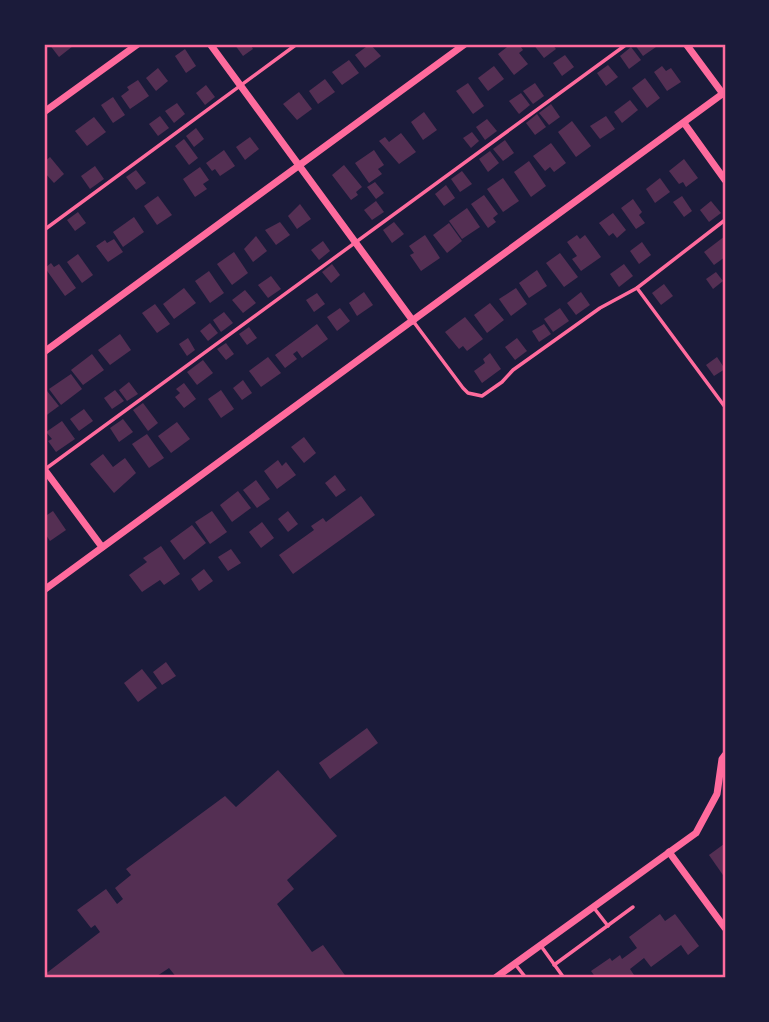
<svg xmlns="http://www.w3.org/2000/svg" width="769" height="1022" viewBox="0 0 769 1022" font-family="Quicksand,sans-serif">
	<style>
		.building { fill: #542f53 }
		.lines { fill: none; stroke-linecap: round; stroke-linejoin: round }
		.service { stroke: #ff6b9d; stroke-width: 3.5 }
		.minor { stroke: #ff6b9d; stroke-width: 7 }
		.neatline { fill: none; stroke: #ff6b9d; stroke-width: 2.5 }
	</style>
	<rect width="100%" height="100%" fill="#1b1b3a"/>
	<g class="building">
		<path d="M49,44H71L73,46L59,57Z"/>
		<path d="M236,44H250L253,49L243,56L235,45Z"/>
		<path d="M370,44L381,56L365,68L355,55Z"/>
		<path d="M511,44H519L523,50L519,53L528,64L514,75L498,54Z"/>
		<path d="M533,44H552L556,49L544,58Z"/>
		<path d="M637,44H654L656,47L643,56L635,45Z"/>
		<path d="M631,47L641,60L629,69L620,56Z"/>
		<path d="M185,49L196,66L186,73L175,56Z"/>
		<path d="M565,55L574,67L562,76L553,63Z"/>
		<path d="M349,60L359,73L342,85L332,72Z"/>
		<path d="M608,65L618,77L606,86L597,73Z"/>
		<path d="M494,66L504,79L488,91L478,78Z"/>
		<path d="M662,66L666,71L671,68L681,82L667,91L654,72Z"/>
		<path d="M158,68L168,81L156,91L146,78Z"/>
		<path d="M645,78L660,98L647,108L632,88Z"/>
		<path d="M325,79L335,92L318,104L309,91Z"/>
		<path d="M138,80L149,96L130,109L121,96L129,90L127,87Z"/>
		<path d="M468,83L484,106L473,114L456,91Z"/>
		<path d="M535,83L544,96L533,104L523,91Z"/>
		<path d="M206,85L215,97L205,105L196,93Z"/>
		<path d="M299,92L312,109L297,120L283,104Z"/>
		<path d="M521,93L530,105L519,114L509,101Z"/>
		<path d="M113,97L125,115L113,123L101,105Z"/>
		<path d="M630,100L638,110L622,123L614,112Z"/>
		<path d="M177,103L185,114L174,123L165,111Z"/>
		<path d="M551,104L560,117L549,125L539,113Z"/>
		<path d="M424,112L437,130L423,140L411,122Z"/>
		<path d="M537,114L546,127L535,135L526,123Z"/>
		<path d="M160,116L169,128L158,136L149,124Z"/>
		<path d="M606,116L615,129L600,139L590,126Z"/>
		<path d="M94,117L106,132L87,146L75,131Z"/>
		<path d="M487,119L497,131L485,140L476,127Z"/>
		<path d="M572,121L591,146L576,157L558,132Z"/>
		<path d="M196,128L204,139L194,147L186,136Z"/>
		<path d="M472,132L479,141L471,148L463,138Z"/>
		<path d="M401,133L416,152L399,164L379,141L385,137L389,142Z"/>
		<path d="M250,137L259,149L245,160L236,147Z"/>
		<path d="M184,139L198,158L189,165L175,146Z"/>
		<path d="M505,140L514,153L503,161L493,149Z"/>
		<path d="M551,143L566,163L554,172L550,167L545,171L533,156Z"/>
		<path d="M224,150L235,166L220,176L215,169L212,171L206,163Z"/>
		<path d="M374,150L384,165L378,169L382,174L369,183L355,163Z"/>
		<path d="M490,151L499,163L488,172L479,159Z"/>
		<path d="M50,157L64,174L54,183L44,172V162Z"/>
		<path d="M684,159L698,178L686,187L683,182L679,184L669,171Z"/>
		<path d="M529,161L546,186L531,197L514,172Z"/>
		<path d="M344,165L362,187L356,192L358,195L351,200L332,175Z"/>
		<path d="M95,166L104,179L90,189L81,176Z"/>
		<path d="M200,167L209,180L203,184L207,189L195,197L183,179Z"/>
		<path d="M136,170L146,183L136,190L126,177Z"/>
		<path d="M462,171L472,184L460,192L451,179Z"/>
		<path d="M503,178L519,201L503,212L487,189Z"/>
		<path d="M660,178L670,192L655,203L646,189Z"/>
		<path d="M375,182L384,193L376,199L367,187Z"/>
		<path d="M446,185L455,198L444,206L435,194Z"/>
		<path d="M484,195L498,214L493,218L496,222L488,228L471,204Z"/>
		<path d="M158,196L172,215L157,225L144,206Z"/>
		<path d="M682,196L692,211L684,217L673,202Z"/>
		<path d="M633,199L642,212L639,215L645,223L636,229L621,208Z"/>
		<path d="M376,201L384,212L372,220L364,210Z"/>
		<path d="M711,201L721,213L709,222L700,210Z"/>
		<path d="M300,204L311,219L297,229L288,216Z"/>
		<path d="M467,208L480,227L462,239L449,221Z"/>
		<path d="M78,212L86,223L75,231L67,220Z"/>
		<path d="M613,213L626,230L617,238L613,233L609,236L599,223Z"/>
		<path d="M134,217L144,232L123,247L113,232Z"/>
		<path d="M280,222L290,235L276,245L265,230Z"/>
		<path d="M394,222L404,234L392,243L383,230Z"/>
		<path d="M449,223L462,241L447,253L433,235Z"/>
		<path d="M425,235L440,258L421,271L410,255L414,253L409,246Z"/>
		<path d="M577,235L580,239L585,235L601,257L581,271L572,259L577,256L567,242Z"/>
		<path d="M256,236L267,251L253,262L244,249Z"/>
		<path d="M725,236V257L714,265L704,252Z"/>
		<path d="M114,239L123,252L108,262L96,246L105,240L107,243Z"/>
		<path d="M323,241L330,251L319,260L311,250Z"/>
		<path d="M642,242L651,255L639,264L630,251Z"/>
		<path d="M234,252L248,273L232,285L217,264Z"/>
		<path d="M560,253L578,277L564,287L546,263Z"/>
		<path d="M78,254L93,275L82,283L67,262Z"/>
		<path d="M51,263L54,267L59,264L76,288L65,296L45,268Z"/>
		<path d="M332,264L340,275L331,283L322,272Z"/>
		<path d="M624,264L633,276L619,287L610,274Z"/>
		<path d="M537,270L547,286L529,298L519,283Z"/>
		<path d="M209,271L224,293L210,303L195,281Z"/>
		<path d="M716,272L723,281L713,289L706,279Z"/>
		<path d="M271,276L281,289L268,298L258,285Z"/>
		<path d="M664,284L673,296L661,305L652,293Z"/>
		<path d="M184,288L196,303L174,319L163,304Z"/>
		<path d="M516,288L527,304L511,316L499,299Z"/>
		<path d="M245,290L256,303L243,313L232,300Z"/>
		<path d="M364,292L373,305L357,316L349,303Z"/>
		<path d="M581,292L590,305L576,315L567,303Z"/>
		<path d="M317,293L325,304L314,312L306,300Z"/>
		<path d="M490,303L504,320L487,333L474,315Z"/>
		<path d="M155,304L170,324L157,333L142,313Z"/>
		<path d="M340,308L350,321L337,331L327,317Z"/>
		<path d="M560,308L569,321L553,332L544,319Z"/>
		<path d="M224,312L233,323L221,332L213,320Z"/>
		<path d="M465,317L483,339L467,351L463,346L459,349L445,332Z"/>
		<path d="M210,323L218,333L208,341L200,331Z"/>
		<path d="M317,324L328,339L302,358L297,351L293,354L297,359L285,368L275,355Z"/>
		<path d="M544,324L551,334L539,342L532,331Z"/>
		<path d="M249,327L257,338L247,345L239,334Z"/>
		<path d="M120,334L131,350L110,365L98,350Z"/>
		<path d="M188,338L195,350L187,356L179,344Z"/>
		<path d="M517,338L527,351L515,360L505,347Z"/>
		<path d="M226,343L234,354L226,360L217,349Z"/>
		<path d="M490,353L501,369L482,383L474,371L485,363L483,359Z"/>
		<path d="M92,354L104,370L83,385L71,370Z"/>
		<path d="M268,357L281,373L261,387L249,371Z"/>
		<path d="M717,357L725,369L714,376L706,365Z"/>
		<path d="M203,360L213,373L197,385L187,372Z"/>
		<path d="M71,374L82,389L61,405L49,389Z"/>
		<path d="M243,380L252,393L242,400L233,388Z"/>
		<path d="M129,382L138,394L127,401L119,390Z"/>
		<path d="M184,383L196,399L184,408L175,397L180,393L176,389Z"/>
		<path d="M115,390L124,401L112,409L104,398Z"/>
		<path d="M221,390L234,409L221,418L208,399Z"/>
		<path d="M47,391L59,406L44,417V394Z"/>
		<path d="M143,403L158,423L148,431L133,410Z"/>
		<path d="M84,409L93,421L79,431L70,419Z"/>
		<path d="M123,419L133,432L119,442L110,428Z"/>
		<path d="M62,421L75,439L56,452L48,441L52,439L46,432Z"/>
		<path d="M177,422L190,439L171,453L158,436Z"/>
		<path d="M147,434L164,458L149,468L132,444Z"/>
		<path d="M304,437L316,453L304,463L291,447Z"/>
		<path d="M103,454L113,467L125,458L136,473L114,493L90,464Z"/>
		<path d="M278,460L282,466L286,462L296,475L277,489L264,471Z"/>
		<path d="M335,475L346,490L336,497L325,483Z"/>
		<path d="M256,480L270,499L257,508L243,490Z"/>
		<path d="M238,491L251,508L232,522L220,505Z"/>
		<path d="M361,496L375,515L293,574L279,555L314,530L311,526L323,518L326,522Z"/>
		<path d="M53,511L66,530L50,541L44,532V517Z"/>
		<path d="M212,511L227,532L210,544L195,522Z"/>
		<path d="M288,511L298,524L288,532L278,519Z"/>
		<path d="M262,522L274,538L261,548L249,532Z"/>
		<path d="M192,525L206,543L184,560L170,541Z"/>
		<path d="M161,546L180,574L164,585L160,580L142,592L129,575L147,562L143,558Z"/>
		<path d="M231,549L241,563L228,571L218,557Z"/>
		<path d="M204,569L213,581L199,591L191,579Z"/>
		<path d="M166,662L176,676L162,685L153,672Z"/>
		<path d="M142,669L157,688L138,702L124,683Z"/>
		<path d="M367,728L378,743L330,779L319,763Z"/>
		<path d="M278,770L337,836L287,880L294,889L277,904L312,952L323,945L347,978H177L169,968L154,978H44V975L100,932L95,925L91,928L77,910L106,889L117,904L123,899L115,888L131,875L126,869L225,796L236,807Z"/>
		<path d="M724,844L725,847V878L709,855Z"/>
		<path d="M660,914L665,921L675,914L699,946L688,955L681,945L651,967L644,958L630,969L636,978H596L591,971L610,958L612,961L620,955L622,959L637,948L629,937Z"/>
	</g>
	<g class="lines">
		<g class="service">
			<path d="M44,230L297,44"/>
			<path d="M637,288L725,407"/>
			<path d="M413,321L463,388L468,393L482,396L502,382L513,370L600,308L637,288L725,220"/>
			<path d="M44,470L627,44"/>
			<path d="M594,908L608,926"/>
			<path d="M541,946L564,978"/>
			<path d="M515,964L526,978"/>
			<path d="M554,965L633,907"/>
		</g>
		<g class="minor">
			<path d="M210,44L413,321"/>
			<path d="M686,44L723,94"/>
			<path d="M44,112L138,44"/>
			<path d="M684,123L725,180"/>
			<path d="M44,352L465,44"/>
			<path d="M44,469L102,547"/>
			<path d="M44,590L725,92"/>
			<path d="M669,852L725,928"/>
			<path d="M495,978L696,833L717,794L722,759L725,755"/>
		</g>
	</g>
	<rect width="769" height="1022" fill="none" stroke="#1b1b3a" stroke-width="91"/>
	<rect x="46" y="46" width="678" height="930" class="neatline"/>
</svg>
